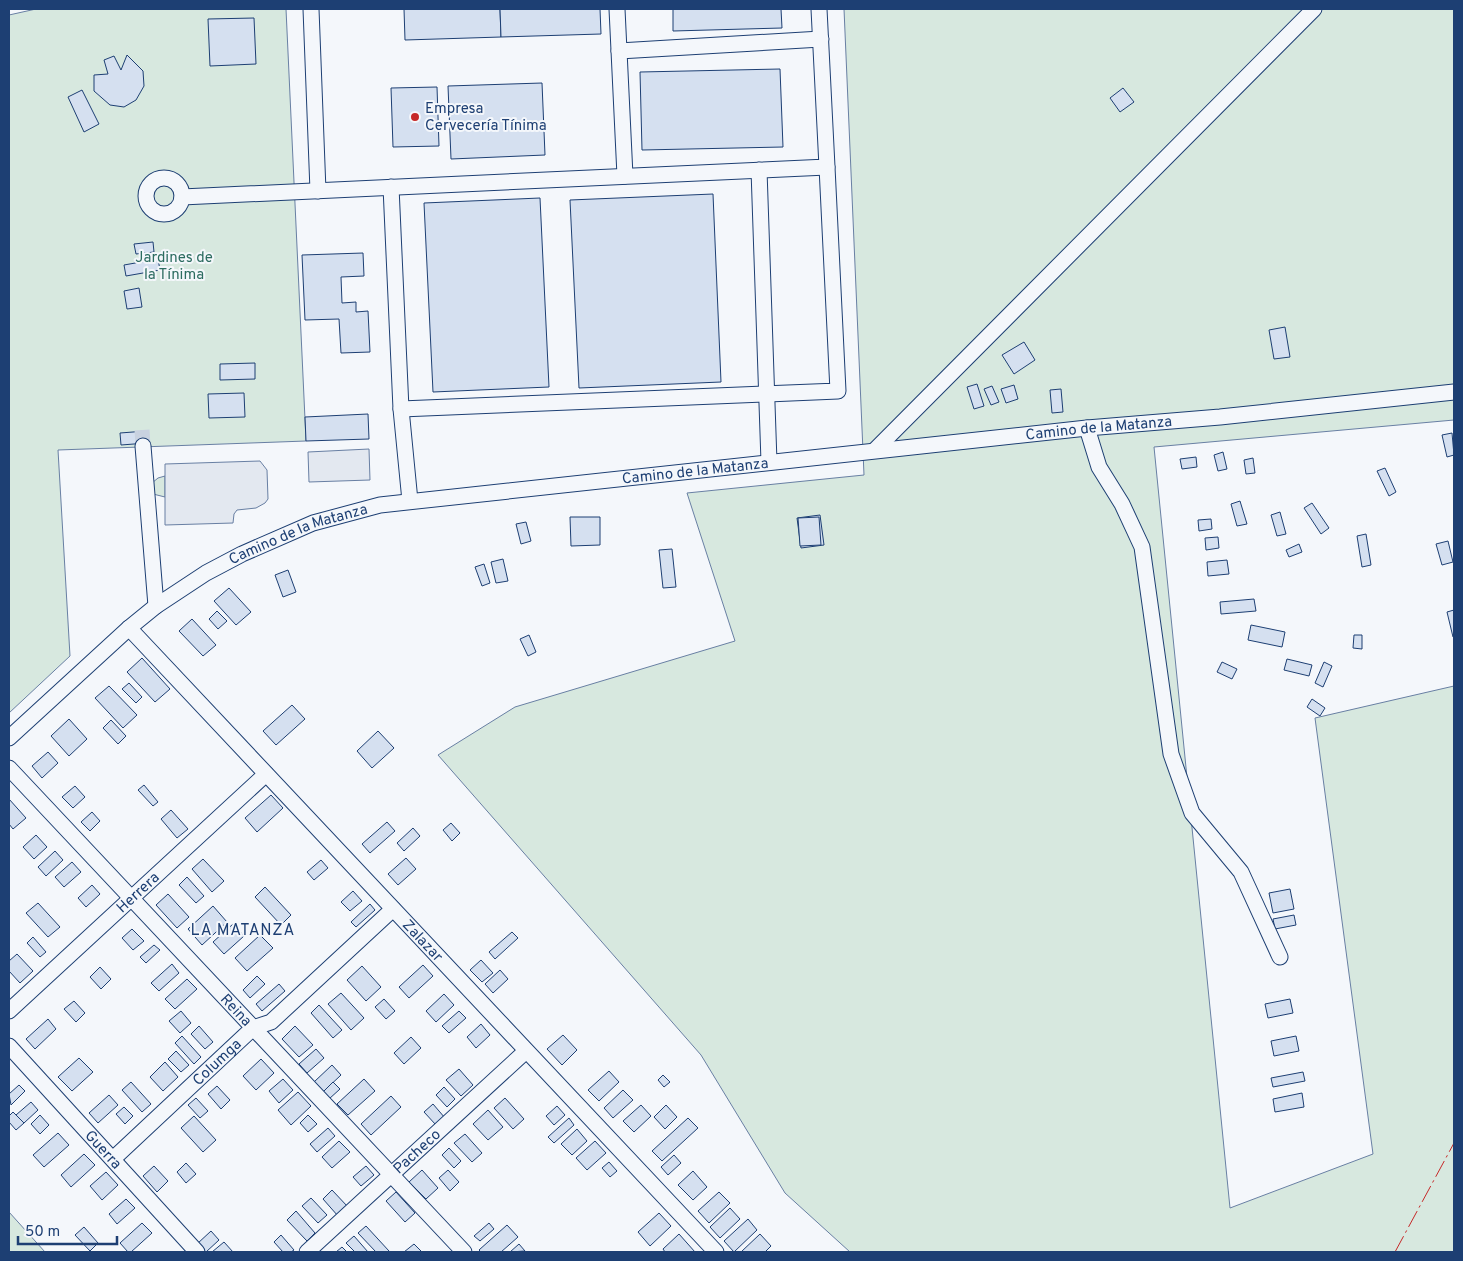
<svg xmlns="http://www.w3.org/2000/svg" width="1463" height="1261" viewBox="0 0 1463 1261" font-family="Overpass,sans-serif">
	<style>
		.green { fill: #d7e8df; stroke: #687fa3 }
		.parking { fill: #e3e8f0; stroke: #687fa3 }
		.building { fill: #d5e0f0; stroke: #1d3f73 }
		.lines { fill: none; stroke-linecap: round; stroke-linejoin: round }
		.minor-tunnel { stroke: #c9d2e0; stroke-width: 15; stroke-dasharray: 15 8; stroke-linecap: butt }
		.minor-casing { stroke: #1d3f73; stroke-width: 17 }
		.minor { stroke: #f4f7fb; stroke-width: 15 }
		.power { stroke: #c62828; stroke-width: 1; stroke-dasharray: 18 4 2.5 4; stroke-linecap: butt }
		.poi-dot { fill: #c62828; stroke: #f4f7fb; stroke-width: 2 }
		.labels { text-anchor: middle; stroke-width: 4; stroke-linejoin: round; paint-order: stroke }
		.poi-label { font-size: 15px; fill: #1d3f73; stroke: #f4f7fb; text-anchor: start }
		.park-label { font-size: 15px; fill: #2c6c60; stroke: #f4f7fb }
		.street-label { font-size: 15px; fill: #1d3f73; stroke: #f4f7fb }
		.neighbourhood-label { font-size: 16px; letter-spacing: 1px; fill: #1d3f73; stroke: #f4f7fb }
	</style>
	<rect width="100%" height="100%" fill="#f4f7fb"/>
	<g class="green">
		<path d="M36,9H286L306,441L58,450L70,656L9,713V15Z"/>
		<path d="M844,9H1454V420L1154,447L1230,1208L1373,1154L1315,718L1454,686V1252H850L785,1193L701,1055L438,755L515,707L735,641L687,493L864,475Z"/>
		<path d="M165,476V497L153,494L152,483L158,478Z"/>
		<path d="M9,1212L45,1252H9Z"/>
	</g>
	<g class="parking">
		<path d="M369,449L370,480L309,482L308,452Z"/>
		<path d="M260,461L267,470L268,499L265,503L256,508L237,510L234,514L233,523L165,525V464Z"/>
	</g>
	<g class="building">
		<path d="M404,9H500L501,37L405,40Z"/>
		<path d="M500,9H600L601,34L501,37Z"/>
		<path d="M673,9H781L782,28L673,31Z"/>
		<path d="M254,18L256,64L210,66L208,19Z"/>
		<path d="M127,55L143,71L144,86L136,100L124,107L110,105L94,91V75L108,74L104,60L114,56L121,70Z"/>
		<path d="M780,69L783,147L642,150L640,72Z"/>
		<path d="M542,83L545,155L451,159L448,86Z"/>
		<path d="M437,87L439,146L393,147L391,88Z"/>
		<path d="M1123,88L1134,102L1120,112L1110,98Z"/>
		<path d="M82,90L99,124L84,132L68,97Z"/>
		<path d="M713,194L721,382L579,388L570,200Z"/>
		<path d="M540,198L549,387L433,392L424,203Z"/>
		<path d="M153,242L154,252L136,254L134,244Z"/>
		<path d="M363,253L364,276L341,277L342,303L356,302V312L368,311L370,352L341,353L339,319L305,320L302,255Z"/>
		<path d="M158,259L160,270L126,276L124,265Z"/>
		<path d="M139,288L142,307L127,309L124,291Z"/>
		<path d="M1285,327L1290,357L1274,359L1269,330Z"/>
		<path d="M1024,342L1035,360L1014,374L1002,355Z"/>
		<path d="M255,363V379L220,380V364Z"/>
		<path d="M977,384L984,406L974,409L967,387Z"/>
		<path d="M1014,385L1018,399L1006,403L1001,389Z"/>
		<path d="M992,386L999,402L991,405L984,389Z"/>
		<path d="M1061,389L1063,412L1052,413L1050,390Z"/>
		<path d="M244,393L245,417L209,418L208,394Z"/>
		<path d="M368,414L369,439L306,441L305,417Z"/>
		<path d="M146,431L147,443L121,445L120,433Z"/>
		<path d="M1452,433L1454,455L1447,457L1442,435Z"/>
		<path d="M1223,452L1227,469L1218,471L1214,455Z"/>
		<path d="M1196,457L1197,467L1182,469L1180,459Z"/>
		<path d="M1253,458L1255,473L1246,474L1244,460Z"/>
		<path d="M1385,468L1396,492L1389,496L1377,471Z"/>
		<path d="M1240,501L1247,524L1237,526L1231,504Z"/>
		<path d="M1312,503L1329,528L1321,534L1304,508Z"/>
		<path d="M1280,512L1286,534L1277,536L1271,515Z"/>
		<path d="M820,515L824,545L801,548L797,518Z"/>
		<path d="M570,517H600V545L571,546Z"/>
		<path d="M819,517L821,545L800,546L798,518Z"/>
		<path d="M1211,519L1212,529L1199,531L1198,520Z"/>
		<path d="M526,522L531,541L521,544L516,524Z"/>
		<path d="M1366,534L1371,565L1362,567L1357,536Z"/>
		<path d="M1218,537L1219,548L1206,550L1205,538Z"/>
		<path d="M1448,541L1453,562L1442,565L1436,544Z"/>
		<path d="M1299,544L1302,552L1289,557L1286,550Z"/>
		<path d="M672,549L676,587L663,588L659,550Z"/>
		<path d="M503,559L508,581L496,583L491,562Z"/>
		<path d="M1227,560L1229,574L1208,576L1207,562Z"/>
		<path d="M484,564L490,583L482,586L475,567Z"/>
		<path d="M288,570L296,592L283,597L275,575Z"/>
		<path d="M229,588L251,612L236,625L214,601Z"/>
		<path d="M1254,599L1256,611L1221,614L1220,602Z"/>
		<path d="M1454,610V636L1453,637L1447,612Z"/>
		<path d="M217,611L227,621L218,629L209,619Z"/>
		<path d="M192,619L216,645L203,656L179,631Z"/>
		<path d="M1251,625L1285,632L1282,647L1248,640Z"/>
		<path d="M529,635L536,652L528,656L520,639Z"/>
		<path d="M1354,635H1362V649L1353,648Z"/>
		<path d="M142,658L170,689L155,702L127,672Z"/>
		<path d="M1287,659L1312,665L1309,676L1284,670Z"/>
		<path d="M1222,662L1237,669L1232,679L1217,672Z"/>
		<path d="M1324,662L1332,666L1323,687L1315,683Z"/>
		<path d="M129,683L142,697L136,703L122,689Z"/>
		<path d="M109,686L137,715L123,728L95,698Z"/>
		<path d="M1312,699L1325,708L1320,716L1307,707Z"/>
		<path d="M292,705L305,719L276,745L263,731Z"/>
		<path d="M69,719L87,739L69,756L51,736Z"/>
		<path d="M111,720L126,736L118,744L103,728Z"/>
		<path d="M378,731L394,748L372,768L357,751Z"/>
		<path d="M48,752L58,763L42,778L32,766Z"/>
		<path d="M144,785L158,802L153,806L138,790Z"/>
		<path d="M75,786L85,797L73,808L62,797Z"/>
		<path d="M271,795L283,808L257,832L245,818Z"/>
		<path d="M9,799L26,818L13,829L9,824Z"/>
		<path d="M171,810L188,829L177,838L161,819Z"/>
		<path d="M92,812L100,821L90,831L81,822Z"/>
		<path d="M387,822L395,831L370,853L362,844Z"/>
		<path d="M451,823L460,833L452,841L443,830Z"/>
		<path d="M413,828L420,836L404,851L397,843Z"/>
		<path d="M36,835L47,847L34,859L23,847Z"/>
		<path d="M55,851L63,860L46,876L38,867Z"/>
		<path d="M406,858L416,869L398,885L388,874Z"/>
		<path d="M203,859L224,881L212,892L192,869Z"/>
		<path d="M321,860L328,868L314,880L307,872Z"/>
		<path d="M72,862L81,872L64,887L55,877Z"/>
		<path d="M187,877L204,896L196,903L179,885Z"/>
		<path d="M92,885L100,894L86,907L78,898Z"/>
		<path d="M265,887L291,915L281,925L255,897Z"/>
		<path d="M1290,889L1294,909L1273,913L1269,893Z"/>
		<path d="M353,891L362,901L350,911L341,902Z"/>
		<path d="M168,894L189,917L177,928L156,905Z"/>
		<path d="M38,903L60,927L48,937L26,913Z"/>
		<path d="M370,904L375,910L356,927L351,922Z"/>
		<path d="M213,906L227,922L202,945L188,929Z"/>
		<path d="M1294,915L1296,925L1275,929L1273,919Z"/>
		<path d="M233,924L244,936L224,954L213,942Z"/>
		<path d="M132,929L144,941L133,950L122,938Z"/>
		<path d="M512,932L518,938L495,959L489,952Z"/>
		<path d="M260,935L273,948L247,971L235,958Z"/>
		<path d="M33,937L46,952L40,957L27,943Z"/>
		<path d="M154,945L160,950L146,963L140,957Z"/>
		<path d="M17,954L33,971L20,983L9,971V961Z"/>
		<path d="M481,960L493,973L482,982L470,970Z"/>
		<path d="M172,964L179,973L159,991L151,983Z"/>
		<path d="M423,965L433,976L409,998L399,987Z"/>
		<path d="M362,966L381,987L366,1001L347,980Z"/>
		<path d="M100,967L111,979L101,989L90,977Z"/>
		<path d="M500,970L508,979L493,993L485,984Z"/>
		<path d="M257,976L265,984L250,998L243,990Z"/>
		<path d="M187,979L197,989L175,1009L165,999Z"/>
		<path d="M279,984L285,991L262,1011L256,1004Z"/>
		<path d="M341,993L364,1018L351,1030L328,1004Z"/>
		<path d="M444,994L454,1005L436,1022L426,1011Z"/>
		<path d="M384,999L395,1011L386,1019L375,1007Z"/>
		<path d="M1290,999L1293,1013L1268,1018L1265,1004Z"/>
		<path d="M74,1001L85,1013L76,1022L64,1009Z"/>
		<path d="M319,1005L342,1030L333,1038L311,1013Z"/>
		<path d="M181,1011L191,1023L180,1033L169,1021Z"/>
		<path d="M459,1011L466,1018L449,1033L442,1026Z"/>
		<path d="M48,1019L56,1029L35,1049L26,1039Z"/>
		<path d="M481,1024L490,1035L476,1048L467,1037Z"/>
		<path d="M199,1026L213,1042L205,1049L191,1034Z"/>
		<path d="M295,1026L313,1045L299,1057L282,1039Z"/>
		<path d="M563,1035L577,1050L562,1065L547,1049Z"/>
		<path d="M182,1036L201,1057L194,1064L175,1043Z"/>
		<path d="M1296,1036L1299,1051L1274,1056L1271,1041Z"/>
		<path d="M411,1037L421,1048L404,1064L394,1053Z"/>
		<path d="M316,1049L324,1058L307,1073L299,1064Z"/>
		<path d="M176,1051L189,1065L181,1072L168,1059Z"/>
		<path d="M79,1058L93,1072L72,1091L58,1077Z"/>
		<path d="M261,1059L274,1073L256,1090L243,1076Z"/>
		<path d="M165,1062L178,1077L163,1091L150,1077Z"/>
		<path d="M332,1065L341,1075L323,1092L314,1082Z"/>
		<path d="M459,1069L473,1085L461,1096L446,1080Z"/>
		<path d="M609,1071L619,1082L599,1101L588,1090Z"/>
		<path d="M1303,1072L1305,1081L1273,1087L1271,1078Z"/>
		<path d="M663,1075L670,1082L664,1087L658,1080Z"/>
		<path d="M283,1079L293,1090L279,1103L269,1091Z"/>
		<path d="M364,1079L375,1091L348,1115L337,1104Z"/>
		<path d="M131,1082L151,1104L142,1112L122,1090Z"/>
		<path d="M333,1082L340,1089L329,1099L323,1092Z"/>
		<path d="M19,1085L25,1091L11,1105L9,1094Z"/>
		<path d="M217,1086L230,1100L221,1109L208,1094Z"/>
		<path d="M444,1087L455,1099L447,1107L436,1095Z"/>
		<path d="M623,1090L633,1100L613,1118L604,1108Z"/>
		<path d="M298,1092L311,1106L291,1125L278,1110Z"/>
		<path d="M1302,1093L1304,1107L1275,1112L1273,1099Z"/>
		<path d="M109,1095L118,1105L98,1123L89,1113Z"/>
		<path d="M391,1096L401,1107L371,1135L361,1124Z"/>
		<path d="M196,1098L208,1111L200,1118L188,1105Z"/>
		<path d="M505,1098L524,1119L513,1129L494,1108Z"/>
		<path d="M31,1102L38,1110L24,1123L16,1115Z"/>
		<path d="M433,1104L445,1118L436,1125L424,1112Z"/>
		<path d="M641,1105L651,1116L634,1132L623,1121Z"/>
		<path d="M666,1105L677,1117L665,1129L654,1117Z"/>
		<path d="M557,1106L565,1115L554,1125L546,1116Z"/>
		<path d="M124,1107L133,1116L125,1124L116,1114Z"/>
		<path d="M488,1110L503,1127L488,1140L473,1124Z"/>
		<path d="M13,1112L24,1123L16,1130L9,1122V1116Z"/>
		<path d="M40,1115L49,1125L40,1134L31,1124Z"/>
		<path d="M308,1115L317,1124L308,1132L300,1123Z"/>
		<path d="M194,1116L216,1140L203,1152L181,1128Z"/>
		<path d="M569,1118L574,1125L554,1143L548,1137Z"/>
		<path d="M688,1118L698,1128L662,1161L652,1151Z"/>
		<path d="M328,1128L335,1136L317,1152L310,1144Z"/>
		<path d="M577,1129L587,1141L572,1155L561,1144Z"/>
		<path d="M58,1133L69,1145L44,1167L33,1155Z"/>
		<path d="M465,1134L482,1153L472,1162L454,1143Z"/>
		<path d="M339,1141L350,1152L332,1168L322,1157Z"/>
		<path d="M595,1141L606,1153L587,1170L576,1158Z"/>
		<path d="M449,1148L461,1161L454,1168L442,1155Z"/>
		<path d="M84,1154L95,1165L71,1187L61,1175Z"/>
		<path d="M674,1155L681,1163L668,1175L661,1167Z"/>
		<path d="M609,1162L617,1171L610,1177L602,1168Z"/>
		<path d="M186,1163L196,1174L186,1183L177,1172Z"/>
		<path d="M154,1166L168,1181L157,1192L143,1176Z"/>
		<path d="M366,1166L374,1175L361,1186L353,1177Z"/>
		<path d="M422,1170L438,1188L426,1199L409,1182Z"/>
		<path d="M448,1170L459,1182L450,1191L439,1178Z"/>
		<path d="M693,1171L707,1187L693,1200L678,1185Z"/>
		<path d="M106,1172L118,1185L102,1200L90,1186Z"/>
		<path d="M332,1190L348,1207L338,1216L323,1199Z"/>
		<path d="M396,1192L415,1213L405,1222L386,1201Z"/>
		<path d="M719,1192L730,1203L709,1223L698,1211Z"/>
		<path d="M311,1198L327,1215L318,1223L302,1206Z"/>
		<path d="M126,1199L135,1208L117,1224L109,1214Z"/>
		<path d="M730,1208L740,1219L720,1238L710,1227Z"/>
		<path d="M296,1211L315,1233L307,1241L287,1220Z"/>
		<path d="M659,1213L671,1226L650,1246L638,1232Z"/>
		<path d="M748,1219L757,1230L734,1252L724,1241Z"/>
		<path d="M142,1223L152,1233L131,1252H128L120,1243Z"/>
		<path d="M489,1223L494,1229L480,1241L474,1236Z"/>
		<path d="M507,1225L518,1237L501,1252H481L479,1250Z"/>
		<path d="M366,1226L389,1251L387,1252H376L358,1233Z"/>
		<path d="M84,1227L98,1243L90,1251L75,1235Z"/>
		<path d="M211,1231L219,1240L206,1252L197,1244Z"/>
		<path d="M679,1234L695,1252H665L663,1249Z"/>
		<path d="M760,1234L771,1246L765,1252H741Z"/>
		<path d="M281,1235L294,1250L291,1252H283L274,1242Z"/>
		<path d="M354,1236L368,1252H355L346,1243Z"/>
		<path d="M224,1242L233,1252H212Z"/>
		<path d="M414,1244L422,1252H404Z"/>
		<path d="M519,1244L525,1251L510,1252Z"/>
		<path d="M342,1247L347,1252H336Z"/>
	</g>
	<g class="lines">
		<path class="minor-tunnel" d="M142,430L143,446"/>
		<defs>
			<g id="minor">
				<path d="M311,9L318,191"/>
				<path d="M617,9L625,176"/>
				<path d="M619,51L821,39"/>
				<path d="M759,170L769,462"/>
				<circle cx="164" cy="196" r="18"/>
				<path d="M391,187L401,409L838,391L827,167"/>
				<path d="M182,197L827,167L819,9"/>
				<path d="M401,409L410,501"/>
				<path d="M1087,428L1099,467L1122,504L1142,547L1171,754L1192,813L1241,872L1280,957"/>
				<path d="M143,446L156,606"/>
				<path d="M875,450L1314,9"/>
				<path id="s1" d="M129,628L716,1252"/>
				<path id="s2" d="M9,738L129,628L156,606L206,573L242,554L313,523L380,505L1087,428L1220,417L1454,392"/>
				<path id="s3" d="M9,768L464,1252"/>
				<path id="s4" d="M9,1011L266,774"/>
				<path id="s5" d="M9,1046L197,1252"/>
				<path id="s6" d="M113,1159L253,1028L271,1022L393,909"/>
				<path id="s7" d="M307,1252L526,1051"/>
			</g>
		</defs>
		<use href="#minor" class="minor-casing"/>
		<use href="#minor" class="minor"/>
		<path class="power" d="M1395,1252L1454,1143"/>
	</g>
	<circle class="poi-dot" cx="415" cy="117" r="5"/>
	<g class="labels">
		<g class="poi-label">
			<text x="425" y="113">Empresa<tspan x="425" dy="17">Cervecería Tínima</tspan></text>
		</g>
		<g class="park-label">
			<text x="174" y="262">Jardines de<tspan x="174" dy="17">la Tínima</tspan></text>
		</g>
		<g class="street-label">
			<text dy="5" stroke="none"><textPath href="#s2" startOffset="1168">Camino de la Matanza</textPath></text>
			<text dy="5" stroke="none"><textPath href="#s2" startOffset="762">Camino de la Matanza</textPath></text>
			<text dy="5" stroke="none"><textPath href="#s2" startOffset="358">Camino de la Matanza</textPath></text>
			<text dy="5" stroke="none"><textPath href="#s4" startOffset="175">Herrera</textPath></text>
			<text dy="5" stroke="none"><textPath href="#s1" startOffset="429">Zalazar</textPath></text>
			<text dy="5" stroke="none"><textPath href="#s3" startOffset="332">Reina</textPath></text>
			<text dy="5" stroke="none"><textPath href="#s6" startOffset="142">Columga</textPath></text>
			<text dy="5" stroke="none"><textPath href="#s5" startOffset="140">Guerra</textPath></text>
			<text dy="5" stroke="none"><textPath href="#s7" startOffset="149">Pacheco</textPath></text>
		</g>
		<g class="neighbourhood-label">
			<text x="243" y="935">LA MATANZA</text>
		</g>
	</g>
	<rect width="1463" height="1261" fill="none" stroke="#1d3f73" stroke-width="20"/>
	<path d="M18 1236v8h99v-8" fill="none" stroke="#1d3f73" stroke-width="2.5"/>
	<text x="25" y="1236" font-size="15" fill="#1d3f73" stroke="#f4f7fb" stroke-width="4" paint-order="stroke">50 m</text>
</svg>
